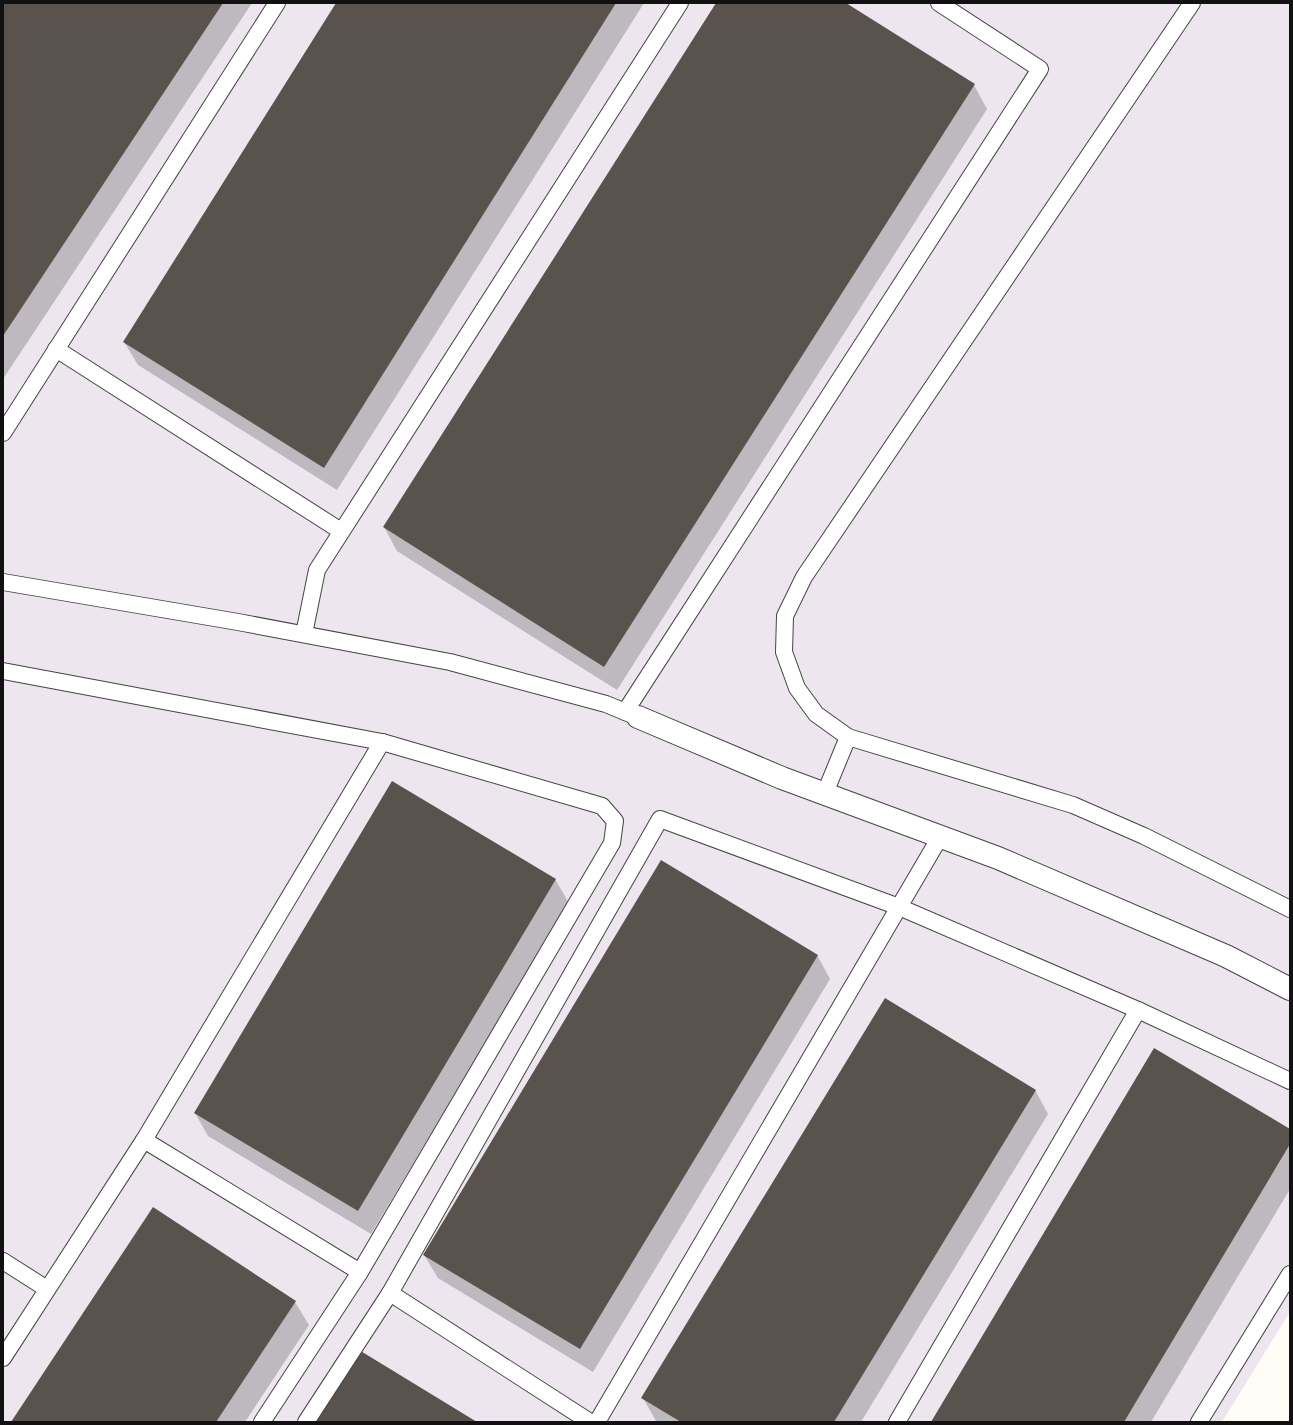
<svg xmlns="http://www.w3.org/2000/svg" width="1293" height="1425" viewBox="0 0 1293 1425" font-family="'Libre Baskerville',serif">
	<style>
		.industrial { fill: #eee6ef }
		.shadow { fill: #0003 }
		.building { fill: #5a524d }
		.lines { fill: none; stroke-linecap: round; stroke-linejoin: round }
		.lane-casing { stroke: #444; stroke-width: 18 }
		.street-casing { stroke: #444; stroke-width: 24 }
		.lane { stroke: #fff; stroke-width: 16 }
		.street { stroke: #fff; stroke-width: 22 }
	</style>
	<rect width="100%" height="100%" fill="#fffdf5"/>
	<path class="industrial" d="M3,3H1290V1312L1222,1422H3Z"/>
	<g class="shadow">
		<path d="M3,3H252L3,379Z"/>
		<path d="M337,3H644L337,490L138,365L124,342Z"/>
		<path d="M718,3H844L974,85L987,109L617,690L397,551L384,527Z"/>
		<path d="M555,879L569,903L371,1234L208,1136L195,1113Z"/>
		<path d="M817,955L830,979L593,1372L438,1278L424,1255Z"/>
		<path d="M1035,1090L1048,1114L861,1422L656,1421L643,1398Z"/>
		<path d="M1290,1131V1189L1151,1422H932Z"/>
		<path d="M295,1302L309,1325L245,1422H12Z"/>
	</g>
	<g class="building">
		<path d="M3,3H223L3,336Z"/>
		<path d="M336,3H616L324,468L123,342Z"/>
		<path d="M716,3H846L975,84L604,667L383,527Z"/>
		<path d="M392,781L556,879L358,1211L194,1113Z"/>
		<path d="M661,860L818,955L580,1349L423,1255Z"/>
		<path d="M885,998L1036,1090L834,1422H681L641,1398Z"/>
		<path d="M1154,1048L1290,1129V1144L1124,1422H931Z"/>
		<path d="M153,1207L296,1301L216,1422H11Z"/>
		<path d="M359,1350L477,1422H315Z"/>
	</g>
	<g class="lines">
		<defs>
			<g id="lane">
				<path d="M1192,3L804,577L785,616L784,652L797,688L816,714L848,737L1073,805L1144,836L1290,909"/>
				<path d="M56,349L341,531"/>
				<path d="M3,433L277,3"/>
				<path d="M3,582L238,622L450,662L606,704L635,716"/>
				<path d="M304,634L317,570L680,3"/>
				<path d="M3,671L382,742L602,806L615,821L612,843L360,1272L262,1422"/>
				<path d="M625,712L1040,69L939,3"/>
				<path d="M825,793L848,737"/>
				<path d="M144,1140L360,1272"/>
				<path d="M3,1261L47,1289"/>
				<path d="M390,1293L590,1422"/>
				<path d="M3,1358L144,1140L382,742"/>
				<path d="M306,1422L390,1293L660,819L899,907L1138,1010L1290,1081"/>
				<path d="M597,1422L940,837"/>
				<path d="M897,1422L1138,1010"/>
				<path d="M1199,1422L1290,1274"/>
			</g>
			<path id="street" d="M638,717L782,778L998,858L1226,956L1290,989"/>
		</defs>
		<use href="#lane" class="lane-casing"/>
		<use href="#street" class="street-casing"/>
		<use href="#lane" class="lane"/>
		<use href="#street" class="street"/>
	</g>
	<rect width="1293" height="1425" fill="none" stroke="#111111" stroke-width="8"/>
</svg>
